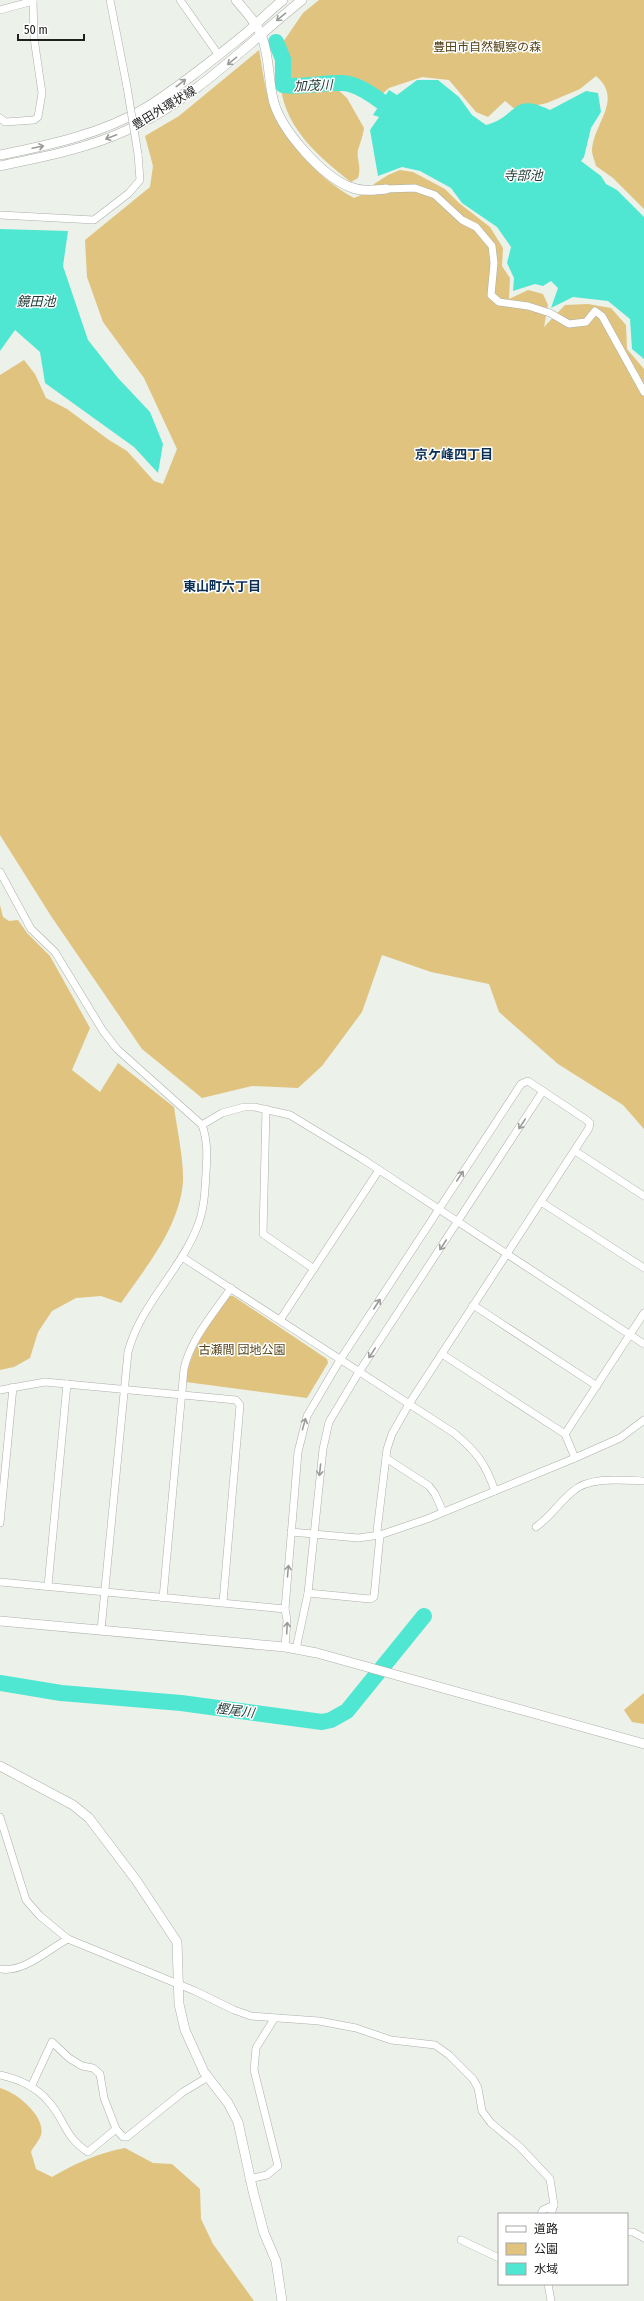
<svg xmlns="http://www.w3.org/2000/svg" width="644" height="2301" viewBox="0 0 644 2301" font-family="'Fira Sans Condensed','Noto Sans JP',sans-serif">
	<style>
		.green { fill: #e0c37f }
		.water { fill: #50e7d2 }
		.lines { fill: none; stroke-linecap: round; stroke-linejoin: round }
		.river { stroke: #50e7d2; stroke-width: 16 }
		.minor-casing { stroke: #abb0a9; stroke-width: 8 }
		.tertiary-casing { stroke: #abb0a9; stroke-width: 10 }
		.minor { stroke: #fff; stroke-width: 7 }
		.tertiary { stroke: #fff; stroke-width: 9 }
		.minor-bridge-casing { stroke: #abb0a9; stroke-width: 8; stroke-linecap: butt }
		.minor-bridge { stroke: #fff; stroke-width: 7 }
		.oneway { stroke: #9b9b9a }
		.labels { text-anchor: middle; stroke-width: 3; stroke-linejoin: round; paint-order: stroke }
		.park-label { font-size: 12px; fill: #554419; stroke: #fff }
		.street-label { font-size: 12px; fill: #20211f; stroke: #fff }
		.water-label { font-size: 13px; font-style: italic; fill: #1e3732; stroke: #fff }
		.neighbourhood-label { font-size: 13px; font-weight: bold; fill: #092e54; stroke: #fff }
	</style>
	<rect width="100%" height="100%" fill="#ecf1e9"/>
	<g class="green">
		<path d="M319,0H644V209L613,178L596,166C595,161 592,155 592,151C593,123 624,100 596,76L580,89L547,103L516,110L505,101L488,117L476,112L449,80L422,77L389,88L379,97C353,76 318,78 286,81L285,56L281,45L303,13Z"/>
		<path d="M259,50C262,66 264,84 269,101C281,139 319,179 354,198L366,193L374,184L388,175L400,170L413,172L445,189L459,203L490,227L503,248L502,266L510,278L509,299L528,290L543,294L548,305L544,327L565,305L588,304L611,308L626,325L627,349L644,369V1129L623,1105L558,1064L499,1012L489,984L431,972L382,955L362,1012L322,1066L298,1088L252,1086L202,1098L142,1049L51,916L0,835V375L24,360L35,374L46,398L67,409L109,440L127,451L154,481L163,484L177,449L144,378L103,322L87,277L85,240L150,187L153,166L145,136L179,116Z"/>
		<path d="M335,87L347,98L364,128C363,136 360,143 358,150C356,159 362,166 358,178L351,182C320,158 287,130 281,89Z"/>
		<path d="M0,905L3,917L9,921L18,920L27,933L50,956L90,1028L72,1070L100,1092L118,1063L174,1107C177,1129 184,1161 183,1182C179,1228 146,1267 121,1303L101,1296L76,1298L52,1311L38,1332L30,1358L14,1367L0,1370Z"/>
		<path d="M229,1296H233L327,1359L328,1363L307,1398L186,1382C189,1349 211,1323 229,1296Z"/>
		<path d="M644,1693V1724L632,1722L624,1710Z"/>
		<path d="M0,2088C16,2092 46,2116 41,2135C39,2141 33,2147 31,2152L36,2169L52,2177C76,2163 98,2153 125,2148L153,2163L172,2164L200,2189L201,2219L213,2244L254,2301H0Z"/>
	</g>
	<g class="water">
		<path d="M417,80H438L459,97L472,115L486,125C518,117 511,91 550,110L586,91L598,93L601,112L591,128L584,157L581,161L601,176L606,184L617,190L644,217V359L632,349L630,319L608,301L573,297L551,308L558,288L551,281L543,286L535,284L513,291L514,278L507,263L511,247L497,227L462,203L451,188L420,171L402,167L378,176L370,130L379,117L373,115L389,90L397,95Z"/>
		<path d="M0,229L68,231L63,266L88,340L118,378L150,412L163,444L158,473L134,447L45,383L40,352L15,330L0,351Z"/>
	</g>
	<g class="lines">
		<g class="river">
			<path d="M276,42L283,59V85C303,88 323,82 343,83C357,84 371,94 382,102"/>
			<path d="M0,1683L61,1693L181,1703L322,1722L331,1720L347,1711L424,1616"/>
		</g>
		<defs>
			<g id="minor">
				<path d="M110,0L127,87"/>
				<path d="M180,0L218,54"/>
				<path d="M0,10L33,1"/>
				<path d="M0,118L5,122L34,120L38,117L42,93L34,38L33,0"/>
				<path d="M386,189L415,188L435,195L462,220L476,227L492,246L494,263L491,295L499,302L528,306L550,313L569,324L586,322L595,311L602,316L644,392"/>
				<path d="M0,215L94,220L129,193L140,180L138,154"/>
				<path d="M0,872L31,929L55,952L103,1031L117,1049L202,1125C208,1141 207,1157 206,1173C205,1193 204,1212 196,1230C178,1273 140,1306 128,1352L101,1630"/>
				<path d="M266,1109L263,1234L314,1269"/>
				<path d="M202,1125L222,1113L244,1107H254L290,1115L361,1158L644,1344"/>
				<path d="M575,1151L644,1196"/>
				<path d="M541,1202L644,1268"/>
				<path d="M182,1257L454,1433C477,1452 485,1463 495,1491"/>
				<path d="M473,1305L597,1386"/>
				<path d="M280,1320L379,1170"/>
				<path d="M442,1354L565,1434L575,1458"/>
				<path d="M0,1390L45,1382L236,1400L240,1405L223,1602"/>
				<path d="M565,1434L644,1313"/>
				<path d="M386,1458L429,1486L435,1494L443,1512"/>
				<path d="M0,1523L13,1387"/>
				<path d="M536,1527C552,1515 558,1504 572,1492C588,1476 623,1480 644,1481"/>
				<path d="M291,1532L358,1538L380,1535L427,1519L575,1458L620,1438L644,1420"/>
				<path d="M0,1582L285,1609"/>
				<path d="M48,1586L67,1384"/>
				<path d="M163,1598L184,1369C190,1340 214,1313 231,1288"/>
				<path d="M285,1647L287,1620L285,1609L298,1452L307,1416L340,1360L521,1084L528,1081L588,1121L590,1123L589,1128L409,1404L392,1434L387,1449L377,1531L380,1535L374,1597L370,1599L308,1593"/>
				<path d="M296,1649L308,1593L323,1449L329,1422L359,1372L543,1091"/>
				<path d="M0,1817L26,1900L40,1916L68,1939L195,1991L234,2010L251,2016L319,2021L356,2028L391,2040L435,2045L449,2055L473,2079L478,2088L482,2111L491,2123L520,2147L550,2179L554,2205L551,2214"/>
				<path d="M0,1969C24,1973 47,1950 68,1939"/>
				<path d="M0,2075C18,2079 36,2087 48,2101C65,2119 64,2137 88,2152L116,2129"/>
				<path d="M31,2087L52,2042L69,2058L82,2066L93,2068L100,2074L104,2098L116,2129L123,2137H127L183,2092L208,2077"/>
				<path d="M249,2179L267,2175L278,2166L254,2070L256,2048L274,2019"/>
				<path d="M541,2214L543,2210L554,2205"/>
				<path d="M627,2232H633L644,2238"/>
				<path d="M461,2240L499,2258"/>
				<path d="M548,2284L551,2301"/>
			</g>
			<g id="tertiary">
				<path d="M236,0C245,11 257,23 262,37C270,58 268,82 274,103C283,132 322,176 350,187C362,192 374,190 386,189"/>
				<path d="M0,155C50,145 102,134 147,107C179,87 210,62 240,38C255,26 268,12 283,0"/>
				<path d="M0,166C42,157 86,149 125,131C194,100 245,46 302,0"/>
				<path d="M0,1621L285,1647L317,1653L644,1744"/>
				<path d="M0,1766L73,1805L89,1818L136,1880L177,1942L179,2004L185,2030L204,2072L228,2103L238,2122L253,2191L264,2233L276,2261L282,2301"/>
			</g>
		</defs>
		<use href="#minor" class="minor-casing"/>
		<use href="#tertiary" class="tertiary-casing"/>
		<use href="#minor" class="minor"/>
		<use href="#tertiary" class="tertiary"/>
		<defs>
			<path id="minor-bridge" d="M127,87L138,154"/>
		</defs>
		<use href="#minor-bridge" class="minor-bridge-casing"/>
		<use href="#minor-bridge" class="minor-bridge"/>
	</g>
	<defs><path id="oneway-shaft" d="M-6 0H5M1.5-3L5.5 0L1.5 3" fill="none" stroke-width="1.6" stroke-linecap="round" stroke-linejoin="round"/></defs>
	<g class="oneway">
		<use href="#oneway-shaft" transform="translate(281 17) rotate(140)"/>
		<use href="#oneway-shaft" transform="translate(232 61) rotate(141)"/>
		<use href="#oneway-shaft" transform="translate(181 83) rotate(-38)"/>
		<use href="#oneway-shaft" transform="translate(111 137) rotate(159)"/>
		<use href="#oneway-shaft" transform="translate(38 147) rotate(-12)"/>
		<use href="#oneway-shaft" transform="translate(522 1124) rotate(123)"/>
		<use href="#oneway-shaft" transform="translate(460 1176) rotate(-57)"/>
		<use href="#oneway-shaft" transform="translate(443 1245) rotate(123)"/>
		<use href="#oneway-shaft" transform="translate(377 1304) rotate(-57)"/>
		<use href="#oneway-shaft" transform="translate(372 1353) rotate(123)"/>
		<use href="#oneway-shaft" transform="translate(304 1424) rotate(-74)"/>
		<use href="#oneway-shaft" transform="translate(320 1470) rotate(96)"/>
		<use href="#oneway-shaft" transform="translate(288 1571) rotate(-85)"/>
		<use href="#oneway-shaft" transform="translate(287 1628) rotate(-87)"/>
	</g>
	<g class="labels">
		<g class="park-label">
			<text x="487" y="51">豊田市自然観察の森</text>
			<text x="242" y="1354">古瀬間 団地公園</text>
		</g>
		<g class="street-label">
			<text transform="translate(164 108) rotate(-31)" y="4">豊田外環状線</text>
		</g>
		<g class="water-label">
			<text transform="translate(313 85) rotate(-2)" y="5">加茂川</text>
			<text x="523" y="180">寺部池</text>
			<text x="36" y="306">鏡田池</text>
			<text transform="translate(235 1710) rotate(8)" y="5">樫尾川</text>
		</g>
		<g class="neighbourhood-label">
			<text x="454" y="459">京ケ峰四丁目</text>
			<text x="222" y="591">東山町六丁目</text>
		</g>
	</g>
	<rect x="498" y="2213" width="130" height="72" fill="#ffffff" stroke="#a6a6a5"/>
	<rect x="506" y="2226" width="20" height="6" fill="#ffffff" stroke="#a6a6a5"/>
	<text x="534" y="2233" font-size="12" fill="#20211f">道路</text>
	<rect x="506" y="2243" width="20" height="12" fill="#e0c37f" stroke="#a6a6a5"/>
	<text x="534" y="2253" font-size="12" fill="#20211f">公園</text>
	<rect x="506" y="2263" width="20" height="12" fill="#50e7d2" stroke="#a6a6a5"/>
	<text x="534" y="2273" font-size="12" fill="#20211f">水域</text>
	<path d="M18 34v6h66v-6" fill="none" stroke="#20211f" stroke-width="2"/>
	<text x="24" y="34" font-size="12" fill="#20211f" stroke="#ffffff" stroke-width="3" paint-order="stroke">50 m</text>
</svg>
